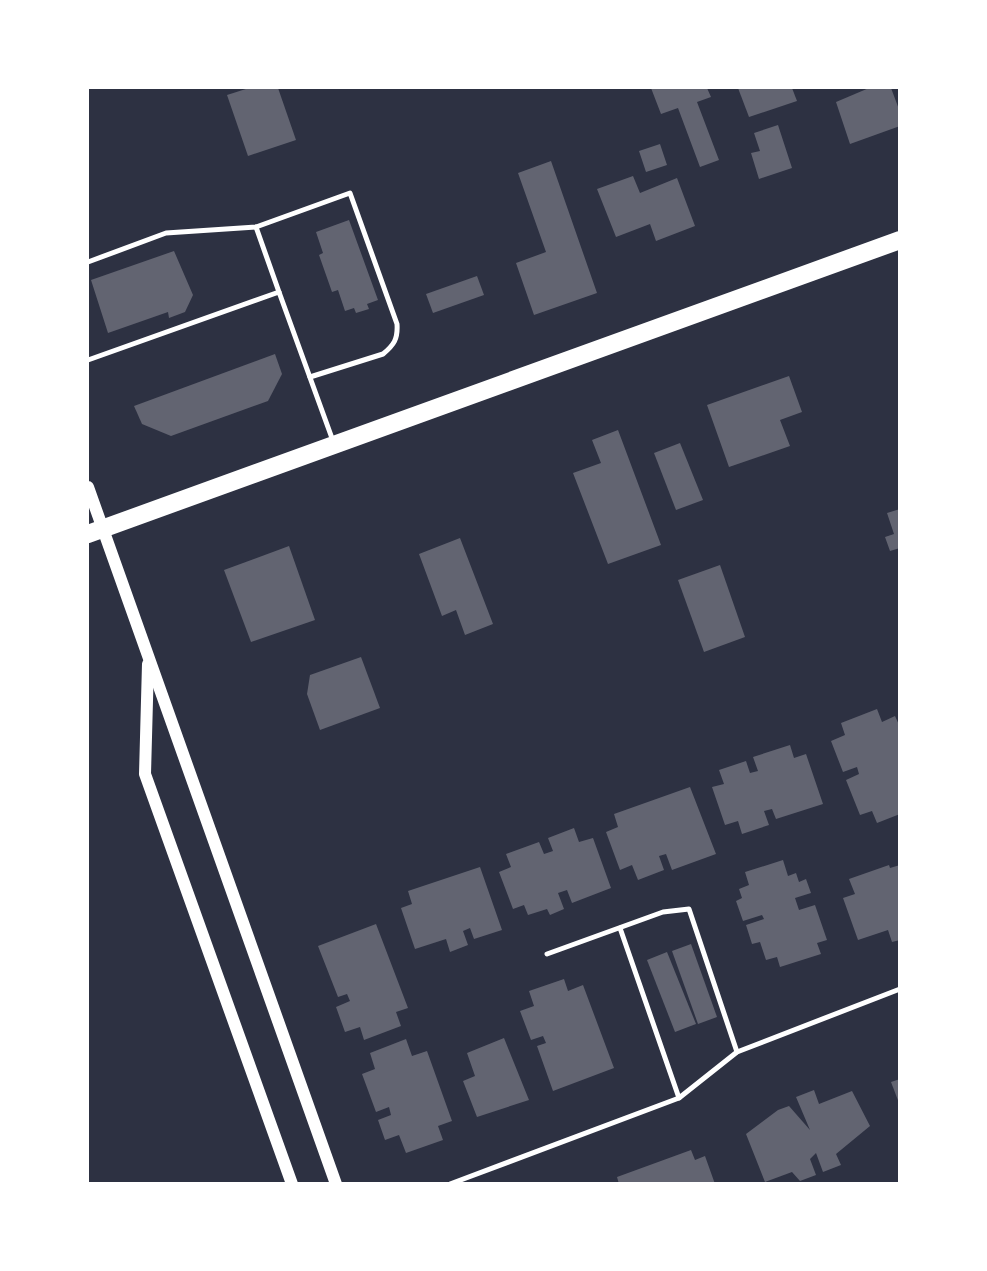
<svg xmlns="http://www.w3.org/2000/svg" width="987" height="1271" viewBox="0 0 987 1271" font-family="'Public Sans',sans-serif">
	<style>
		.building { fill: #626471 }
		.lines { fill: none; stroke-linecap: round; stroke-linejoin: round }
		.service { stroke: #fff; stroke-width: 5 }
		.tertiary { stroke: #fff; stroke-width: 12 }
		.primary { stroke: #fff; stroke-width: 18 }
	</style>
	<rect width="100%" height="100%" fill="#2d3142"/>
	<g class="building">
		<path d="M249,88H278L296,140L248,156L227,95Z"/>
		<path d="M651,88H707L711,97L697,102L719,160L700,167L678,108L661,114Z"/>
		<path d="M738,88H792L797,101L749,117Z"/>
		<path d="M869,88H891L900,112V126L850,144L836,102Z"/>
		<path d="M778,125L792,168L759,179L751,153L760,151L754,133Z"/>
		<path d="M660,144L667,165L646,172L639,151Z"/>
		<path d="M551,161L597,293L534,315L516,263L546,252L518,173Z"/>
		<path d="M633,176L640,193L677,178L695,226L656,241L650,224L616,237L597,189Z"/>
		<path d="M349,220L378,300L367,304L369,309L356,313L354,308L345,311L338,290L332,292L319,255L323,253L316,232Z"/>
		<path d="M174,251L193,295L185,312L169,318L168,312L108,333L91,280Z"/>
		<path d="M477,276L484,295L433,313L426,294Z"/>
		<path d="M275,354L282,374L268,401L171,436L142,424L134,406Z"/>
		<path d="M789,376L802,412L780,420L790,446L729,467L707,405Z"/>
		<path d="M618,430L661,545L608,564L573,473L601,463L592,440Z"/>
		<path d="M680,443L703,500L676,510L654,453Z"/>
		<path d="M900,509V548L890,551L885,537L894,534L887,513Z"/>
		<path d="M460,538L493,624L465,635L456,610L442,616L419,554Z"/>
		<path d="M289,546L315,620L251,642L224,570Z"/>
		<path d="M720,565L745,637L704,652L678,580Z"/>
		<path d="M361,657L380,708L320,730L307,694L310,675Z"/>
		<path d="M877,709L882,722L895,716L900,727V814L877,823L872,811L860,815L846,780L859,774L857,767L843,772L831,741L845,735L841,723Z"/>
		<path d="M790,745L794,758L806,754L823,804L776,819L772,809L764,811L769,825L742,834L738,821L725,825L712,787L724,784L719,770L746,761L750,773L758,771L753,757Z"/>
		<path d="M690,787L716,854L672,870L666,854L659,856L664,870L638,880L632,865L620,870L606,832L618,827L614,814Z"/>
		<path d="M574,828L579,842L593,838L611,888L572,903L567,890L558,893L564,909L550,915L547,909L528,915L524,905L513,909L499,872L511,867L506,854L539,842L544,854L553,851L548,838Z"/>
		<path d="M783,860L788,876L796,873L799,882L806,879L811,893L795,898L799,910L815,905L827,940L817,943L821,954L780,967L777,957L766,960L760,942L752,944L746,925L764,919L762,915L743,921L736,901L742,898L739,889L749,885L745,872Z"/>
		<path d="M889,865L890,868L900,865V940L892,942L888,930L858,940L843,898L855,894L849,879Z"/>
		<path d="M480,867L502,930L474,939L470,928L463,931L468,945L450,952L446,939L415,949L401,908L412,904L408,891Z"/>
		<path d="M376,924L408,1008L396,1012L401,1026L364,1040L360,1027L345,1032L336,1007L350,1001L347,994L338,997L318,946Z"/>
		<path d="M691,944L717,1017L698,1024L672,951Z"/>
		<path d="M667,952L696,1024L675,1032L647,960Z"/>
		<path d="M564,979L568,991L583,985L614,1068L553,1091L537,1046L546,1043L543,1036L531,1040L520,1011L534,1006L529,991Z"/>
		<path d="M504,1038L529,1100L477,1117L463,1081L475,1076L467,1053Z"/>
		<path d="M406,1039L412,1056L427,1051L452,1121L438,1126L443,1140L406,1153L399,1135L385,1140L378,1120L391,1115L389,1107L376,1112L362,1074L375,1069L370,1053Z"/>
		<path d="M900,1079V1103H899L891,1082Z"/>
		<path d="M814,1090L819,1104L852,1091L870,1126L836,1154L841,1165L823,1172L816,1153L810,1159L816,1175L800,1181L792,1172L765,1182L746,1134L778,1110L789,1106L810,1130L796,1097Z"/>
		<path d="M691,1150L695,1160L705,1156L715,1184H619L617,1177Z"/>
	</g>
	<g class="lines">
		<g class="service">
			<path d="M256,227L279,292"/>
			<path d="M88,262L166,233L256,227L350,193L397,324C398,339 394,345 383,354L310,377"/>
			<path d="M88,360L279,292L333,441"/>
			<path d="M620,928L679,1098"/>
			<path d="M547,954L663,912L689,909L737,1052"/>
			<path d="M450,1184L679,1098L737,1052L900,989"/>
		</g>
		<g class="tertiary">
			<path d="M88,487L336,1184"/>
			<path d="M148,664L145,774L292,1184"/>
		</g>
		<path class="primary" d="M88,534L900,240"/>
	</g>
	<rect width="987" height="1271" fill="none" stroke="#ffffff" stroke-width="178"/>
</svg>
